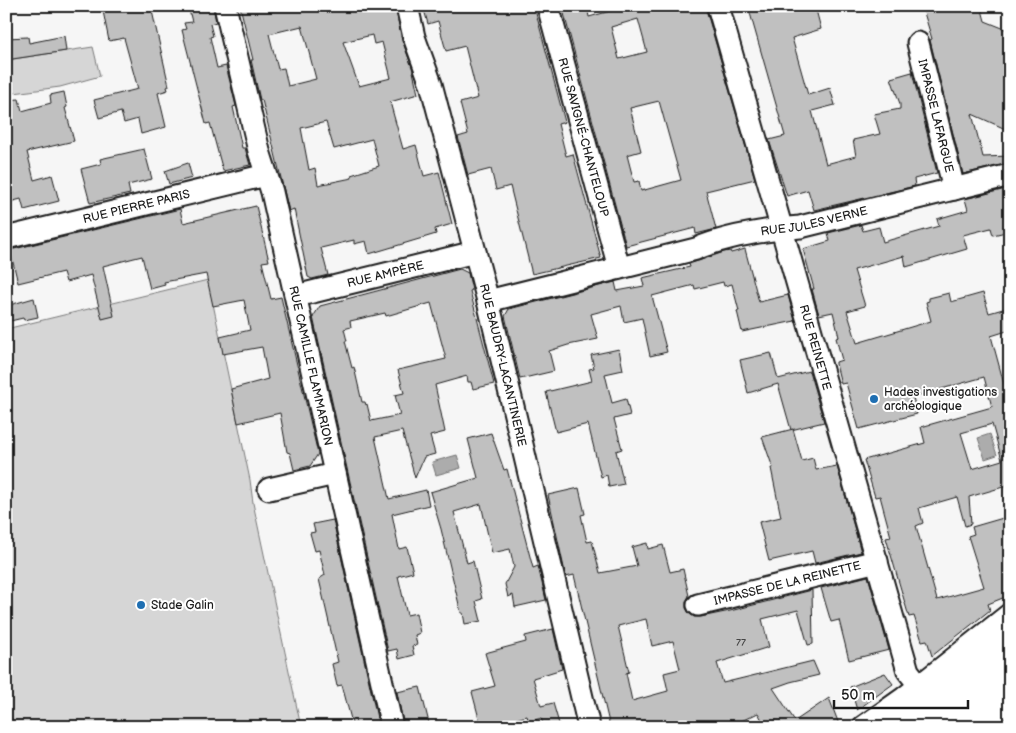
<svg xmlns="http://www.w3.org/2000/svg" width="1016" height="733" viewBox="0 0 1016 733" font-family="'Balsamiq Sans',sans-serif">
	<style>
		.green { fill: #d6d6d6; stroke: #797979 }
		.water { fill: #acacac; stroke: #727272 }
		.building { fill: #c0c0c0; stroke: #1c1c1c; fill-rule: evenodd }
		.lines { fill: none; stroke-linecap: round; stroke-linejoin: round }
		.minor-casing { stroke: #1c1c1c; stroke-width: 25 }
		.primary-casing { stroke: #1c1c1c; stroke-width: 31 }
		.minor { stroke: #fff; stroke-width: 21 }
		.primary { stroke: #fff; stroke-width: 28 }
		.poi-dot { fill: #1f6fb2; stroke: #fff; stroke-width: 2 }
		.labels { text-anchor: middle; stroke-width: 4; stroke-linejoin: round; paint-order: stroke }
		.number-label { font-size: 10px; fill: #454545 }
		.street-label { font-size: 12px; fill: #1c1c1c; stroke: #fff }
		.poi-label { font-size: 12px; fill: #1c1c1c; stroke: #fff; text-anchor: start }
	</style>
	<rect width="100%" height="100%" fill="#f6f6f6"/>
	<filter id="ink" filterUnits="userSpaceOnUse"><feTurbulence type="fractalNoise" baseFrequency=".02" numOctaves="2"/><feDisplacementMap in="SourceGraphic" scale="10" xChannelSelector="R" yChannelSelector="G"/><feConvolveMatrix kernelMatrix="1 2 1 2 8 2 1 2 1" color-interpolation-filters="sRGB"/></filter>
	<g filter="url(#ink)">
		<g class="green">
			<path d="M93,47L100,76L60,87L6,94V60Z"/>
			<path d="M208,280L250,480L253,503L301,727H15L6,708V329Z"/>
		</g>
		<g class="water">
			<path d="M990,434L997,455L985,459L978,438Z"/>
			<path d="M457,455L461,468L436,475L432,462Z"/>
		</g>
		<g class="building">
			<path d="M102,6H146L148,12L152,11L169,86L167,87L168,90L158,93L166,127L141,134L138,119L124,123L121,112L99,118L94,100L138,89L124,38L109,41Z"/>
			<path d="M188,6H213L216,22L210,24L213,36L210,37L217,68L226,66L236,106L233,107L242,148H245L250,165L223,171L210,123L206,124L182,30L186,29L184,23L192,22Z"/>
			<path d="M240,6H395L402,40L412,67L418,94L390,102L403,149L416,145L424,176L439,172L452,224L435,229L436,234L369,254L366,241L354,244V240L321,248L328,275L312,279L308,277L294,209L289,211L262,100H260L251,60H253ZM302,26L316,79L288,86L284,68L278,69L269,34ZM372,35L374,44L382,42L391,78L359,86L343,42ZM326,122L334,149L372,139L379,166L351,175L352,178L318,185L315,168L309,170L301,128Z"/>
			<path d="M423,6H534L565,122L558,124L566,156L573,154L601,258L532,274L510,186L496,190L491,169L468,175L458,137L468,134L460,103L478,98L465,46L446,51L438,21L428,24Z"/>
			<path d="M562,6H587L589,17L628,6H705L755,179L706,191L716,229L696,234L695,228L626,246ZM638,19L647,52L619,59L611,27ZM659,101L681,180L641,191L639,181L634,182L627,155L641,151L630,108Z"/>
			<path d="M748,6H815L821,29L792,38L808,95L830,88L835,105L812,111L826,164L856,156L853,140L880,134L874,114L900,109V104L891,78L912,72L937,173L914,179L915,186L814,210L808,190L787,196L769,140L785,136Z"/>
			<path d="M922,6H981L985,21L1010,31V131L972,114L983,157L1010,156V163L963,174L930,40L932,39Z"/>
			<path d="M64,36L66,51L6,60V38L28,37L29,43Z"/>
			<path d="M64,92L67,107L65,108L74,141L27,152L34,180L52,175L59,201L24,210L21,199L6,203V100L19,99L22,111L51,103L50,95Z"/>
			<path d="M144,149L152,179L128,185L130,194L90,203L81,169L101,164L100,159Z"/>
			<path d="M188,163L192,178L169,184L165,171Z"/>
			<path d="M1010,188V231L993,235L991,228L963,235L967,249L906,267L904,256L854,270L865,306L847,311L857,343L931,321L926,302L929,301V298L949,293L951,302L983,293L989,313L1010,307V330L991,336L1010,406V485L969,497L971,524L965,526L957,497L919,508L923,523L916,526L937,600L984,587L968,536L974,534L972,527L1010,516V595L988,604L990,610L932,656L927,640L922,641L914,616L909,617L886,538L891,537L880,496L875,497L864,460L925,443L921,427L992,407L984,377L913,397L917,414L859,429L846,383L841,384L836,364V362L842,360L836,338L839,337L833,312L819,315L812,289H814L803,249L830,241L828,233L861,225L863,231L879,227L883,242L939,226L937,219L968,210L965,199ZM992,424L1002,460L972,469L961,433Z"/>
			<path d="M256,206L269,261L262,262L271,299L281,297L318,454L310,466L294,470L290,453L287,452L280,413L238,423L231,389L268,379L262,347L223,354L220,337L250,330L244,300L213,306L206,274L164,282L165,285L150,289L142,256L103,266L114,316L102,319L91,275L66,282L63,272L18,283L10,250L180,209L183,223Z"/>
			<path d="M745,249L759,302L788,295L795,321L742,332L737,311H739L732,284L724,286L723,282L695,289L694,285L652,296L667,352L650,356L642,318L624,322L621,306L591,314L598,339L568,345L549,351L554,371L520,379L505,316L509,309L615,282L617,291L644,286L642,278L690,267L689,264L724,252L730,251L731,253Z"/>
			<path d="M460,269L468,273L472,290L470,291L494,384L473,389L471,382H468L467,376L435,385L445,432L430,436L435,454L424,457L415,478L402,431L375,437L389,499L426,490L429,505L392,514L399,549L407,547L413,572L398,576L407,615L416,613L420,633L415,635L417,645L412,646L414,655L399,659L397,649L388,651L313,317L320,306ZM431,303L446,359L398,370L404,393L395,395L400,415L371,421L367,404L366,405L365,402H362L354,367L352,368L345,341H347L344,329L351,327L350,321L385,313L386,316Z"/>
			<path d="M34,298L38,317L24,320L23,318L6,322V306Z"/>
			<path d="M619,349L623,370L605,374L612,403L626,399L630,415L614,419L622,449L616,451L624,484L609,487L607,475L601,477L588,424L556,432L546,392L592,381L589,369L594,368L591,355Z"/>
			<path d="M771,353L778,379L809,371L824,422L791,430L778,384L748,393L740,360Z"/>
			<path d="M793,429L802,461L813,458L816,470L837,466L861,552L815,563L812,551L769,561L759,522L781,517L771,468H773L762,437Z"/>
			<path d="M491,433L504,470L507,469L533,568L538,566L546,600L515,607L513,595L508,597L505,584L514,567L510,549L492,553L481,504L454,512L467,563L473,561L482,599L476,601L481,621L465,624L463,613H461L441,529L430,492L478,478L468,439Z"/>
			<path d="M579,488L585,514L581,515L587,542L592,541L600,573L637,566L632,547L647,543L648,549L663,545L670,572L683,569L689,596L686,601V608L689,613L694,617H701L730,611L812,590L813,644L808,645L798,610L762,619L769,647L717,663L723,683L813,661L819,675L790,682L773,688L795,721L829,698L840,727H766L758,713L729,727H610L574,575L566,577L548,495ZM646,619L652,646L673,641L680,669L664,673L668,691L632,701L626,673L629,672L618,626Z"/>
			<path d="M333,520L379,727H353L342,685L337,686L332,664L338,662L319,579L325,575L319,550L315,551L310,533L315,532L313,524Z"/>
			<path d="M868,576L889,650L849,660L839,620L831,622L821,588Z"/>
			<path d="M553,629L562,669L533,678L541,706L553,703L560,727H544L541,718L529,722L527,716L491,726L490,723L481,726L472,692L495,686L485,653L526,642L525,636Z"/>
			<path d="M885,673L893,684L857,710L850,687Z"/>
			<path d="M420,687L430,727H404L397,692Z"/>
		</g>
		<g class="lines">
			<defs>
				<g id="minor">
					<path id="s1" d="M225,6L259,151L272,192L392,727"/>
					<path id="s2" d="M407,6L414,37L431,84L488,301L589,727"/>
					<path id="s3" d="M548,6L619,268"/>
					<path id="s4" d="M718,6L908,671L919,685"/>
					<path id="s5" d="M918,43L954,189"/>
					<path id="s6" d="M6,238L266,175"/>
					<path id="s7" d="M296,296L475,252"/>
					<path id="s8" d="M488,301L696,249C728,235 766,230 800,227L1010,175"/>
					<path d="M269,489L335,474"/>
					<path id="s9" d="M698,605L877,561"/>
					<path d="M863,727L904,698L1010,614"/>
					<path d="M976,727L1010,701"/>
				</g>
				<g id="primary">
					<path d="M900,727L1010,642"/>
					<path d="M938,727L1010,673"/>
				</g>
			</defs>
			<use href="#minor" class="minor-casing"/>
			<use href="#primary" class="primary-casing"/>
			<use href="#minor" class="minor"/>
			<use href="#primary" class="primary"/>
		</g>
	</g>
	<g class="poi-dot">
		<circle cx="874" cy="399" r="5"/>
		<circle cx="141" cy="605" r="5"/>
	</g>
	<g class="labels">
		<g class="number-label">
			<text x="741" y="646">77</text>
		</g>
		<g class="street-label">
			<text dy="4" stroke="none"><textPath href="#s5" startOffset="75">IMPASSE LAFARGUE</textPath></text>
			<text dy="4" stroke="none"><textPath href="#s3" startOffset="136">RUE SAVIGNÉ-CHANTELOUP</textPath></text>
			<text dy="4" stroke="none"><textPath href="#s6" startOffset="134">RUE PIERRE PARIS</textPath></text>
			<text dy="4" stroke="none"><textPath href="#s8" startOffset="336">RUE JULES VERNE</textPath></text>
			<text dy="4" stroke="none"><textPath href="#s7" startOffset="92">RUE AMPÈRE</textPath></text>
			<text dy="4" stroke="none"><textPath href="#s4" startOffset="355">RUE REINETTE</textPath></text>
			<text dy="4" stroke="none"><textPath href="#s2" startOffset="372">RUE BAUDRY-LACANTINERIE</textPath></text>
			<text dy="4" stroke="none"><textPath href="#s1" startOffset="370">RUE CAMILLE FLAMMARION</textPath></text>
			<text dy="4" stroke="none"><textPath href="#s9" startOffset="92">IMPASSE DE LA REINETTE</textPath></text>
		</g>
		<g class="poi-label">
			<text x="884" y="396">Hades investigations<tspan x="884" dy="14">archéologique</tspan></text>
			<text x="151" y="609">Stade Galin</text>
		</g>
	</g>
	<rect width="1016" height="733" fill="none" stroke="#fff" stroke-width="25"/>
	<rect x="12" y="12" width="991" height="708" fill="none" stroke="#1c1c1c" stroke-width="2" filter="url(#ink)"/>
	<path d="M834 700v8h134v-8" fill="none" stroke="#1c1c1c" stroke-width="2.5"/>
	<text x="841" y="700" font-size="15" fill="#1c1c1c" stroke="#ffffff" stroke-width="4" paint-order="stroke">50 m</text>
</svg>
